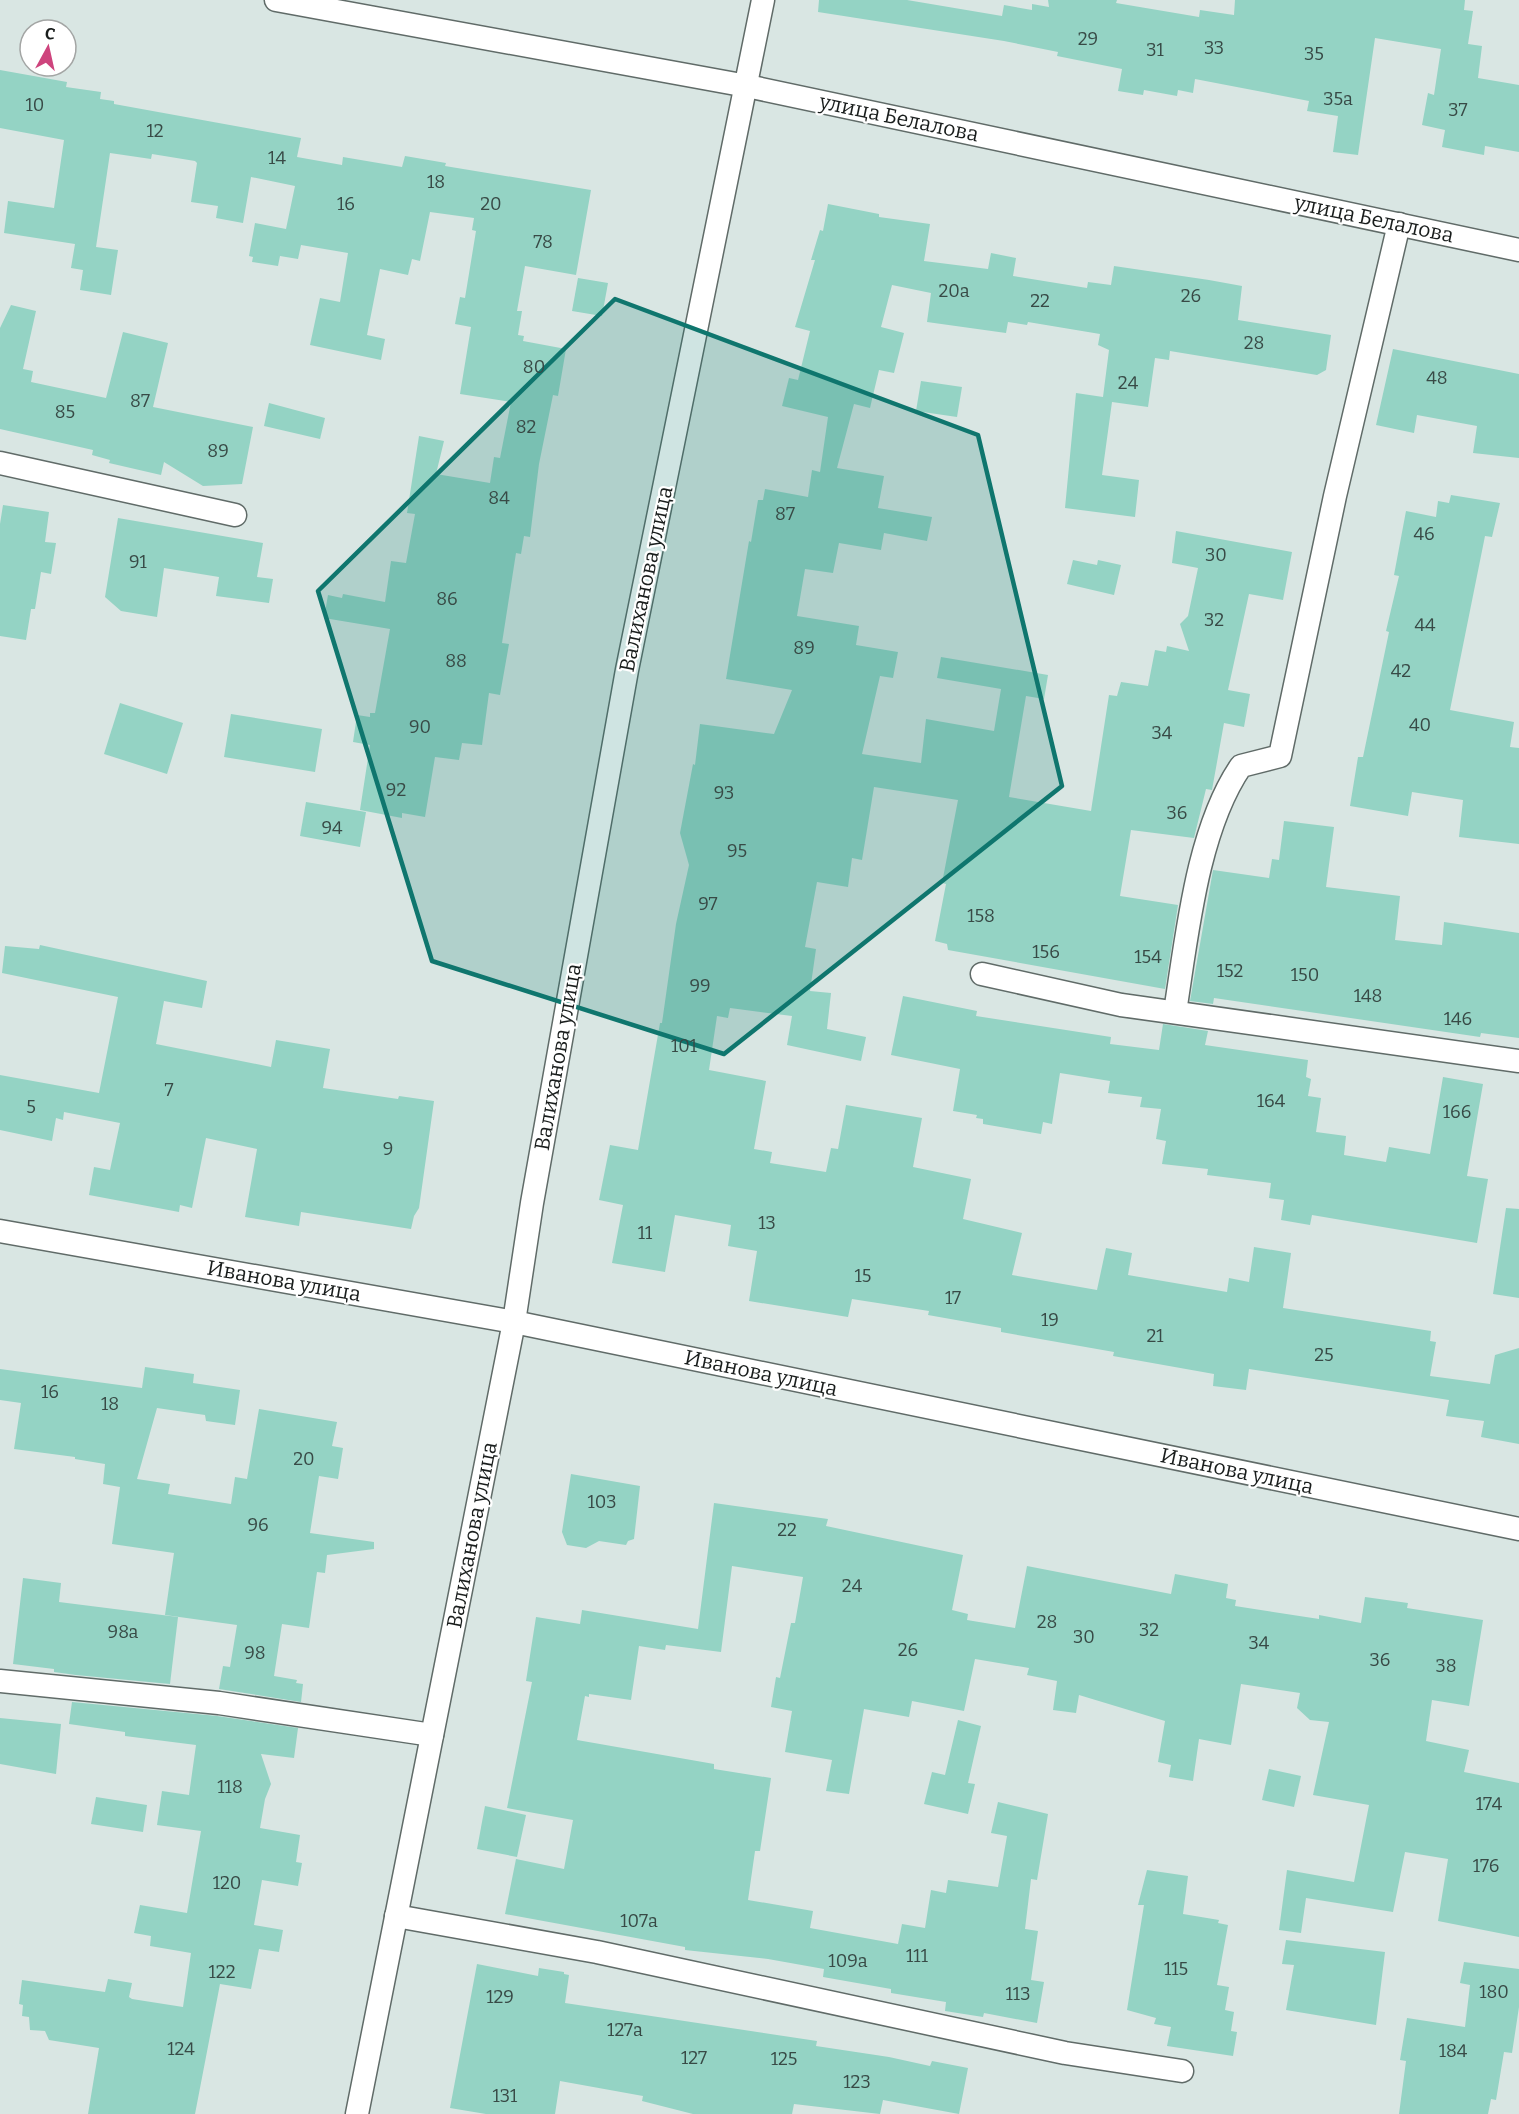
<svg xmlns="http://www.w3.org/2000/svg" width="1519" height="2114" viewBox="0 0 1519 2114" font-family="Bitter,serif">
	<style>
		.building { fill: #94d3c4 }
		.lines { fill: none; stroke-linecap: round; stroke-linejoin: round }
		.street-casing { stroke: #606b68; stroke-width: 25 }
		.street { stroke: #fff; stroke-width: 22 }
		.marked { fill: #0f766e; fill-opacity: 0.2; stroke: #0f766e; stroke-width: 4.5; stroke-linejoin: round }
		.labels { text-anchor: middle; stroke-width: 4.5; stroke-linejoin: round; paint-order: stroke }
		.number-label { font-size: 18px; fill: #384a46 }
		.street-label { font-size: 21px; fill: #191d1c; stroke: #fff }
	</style>
	<rect width="100%" height="100%" fill="#d9e6e3"/>
	<g class="building">
		<path d="M819,0H907L1002,16L1004,5L1032,10V4L1049,7L1048,0H1117L1116,3L1199,17L1200,10L1234,15L1235,0H1465L1464,10L1473,11L1468,44L1482,46L1478,78L1519,85V152L1485,146L1484,155L1442,147L1445,130L1422,125L1428,93L1434,95L1441,49L1375,38L1358,155L1333,152L1338,116L1307,111L1309,101L1195,79L1193,93L1178,90L1177,96L1144,90L1143,95L1118,91L1122,69L1057,56L1058,52L1004,41L818,12Z"/>
		<path d="M0,70L67,82L66,87L101,92L100,99L114,101V104L301,138L297,157L342,165L343,157L402,167L405,156L446,163L445,166L591,190L576,275L525,266L517,311H522L518,335L524,336L523,341L566,349L558,396L553,395L539,464L530,537L524,536L521,554L516,553L502,643L509,644L500,695L489,693L482,745L462,743L459,760L435,757L425,817L402,813V818L360,810L370,745L353,742L357,715L370,717V713H375L390,629L324,618L328,595L342,598L343,594L385,602L391,561L406,563L415,514L407,513L419,436L444,441L436,474L490,483L494,457L500,458L511,402L460,394L471,327L455,324L460,297L465,298L476,231L472,230L474,218L430,212L420,261L412,259L408,275L380,269L367,335L385,339L381,360L310,345L320,298L340,302L348,253L301,245L298,259L280,256L278,266L252,262L253,257L249,256L255,223L286,229L295,186L251,177L243,223L216,218L218,206L191,202L197,163L195,161L152,154L151,159L110,153L96,247L118,250L111,295L80,290L83,270L71,268L75,244L4,233L8,201L54,208L64,140L0,128Z"/>
		<path d="M828,204L879,214V217L930,224L924,261L988,269L991,253L1016,258L1013,276L1087,288L1088,282L1111,285L1114,266L1209,280L1242,286L1238,320L1331,335L1326,370L1317,375L1170,351L1169,360L1155,358L1148,407L1112,402L1102,475L1139,480L1135,517L1065,508L1076,393L1103,397L1109,350L1098,345L1100,334L1028,322L1027,325L1008,322L1006,333L927,322L931,293L892,285L881,327L904,333L894,373L879,370L870,408L854,404L837,468L884,476L878,508L932,517L927,541L884,533L881,550L839,543L833,573L805,569L797,616L859,626L856,645L898,652L893,678L880,676L862,754L921,763L926,719L994,731L1001,689L937,678L941,657L1048,675L1044,699L1026,696L1009,797L1091,811L1109,695L1117,696L1121,682L1148,686L1155,650L1166,652L1167,646L1189,651L1180,624L1188,616L1198,568L1172,563L1176,531L1292,552L1283,600L1249,594L1228,690L1250,694L1244,727L1224,723L1212,790L1206,789L1194,838L1131,830L1120,896L1178,905L1165,989L948,950L947,944L935,941L946,884L942,883L958,800L874,787L862,860L852,858L848,887L817,882L805,947L816,949L810,991L831,993L827,1029L866,1037L861,1061L787,1045L792,1016L730,1008L728,1018L717,1016L709,1070L766,1081L754,1149L772,1152L770,1163L826,1172L831,1148L838,1149L846,1105L922,1118L913,1167L971,1179L963,1219L1022,1233L1012,1275L1097,1290L1106,1248L1132,1253L1128,1275L1227,1292L1229,1278L1249,1282L1254,1247L1291,1253L1283,1308L1431,1331L1430,1341L1436,1342L1430,1376L1490,1384L1495,1355L1519,1348V1444L1481,1437L1484,1421L1446,1416L1449,1400L1249,1369L1246,1390L1213,1386L1214,1374L1113,1356L1114,1352L1001,1332V1328L928,1315L929,1311L852,1299L848,1317L749,1301L757,1251L728,1246L731,1225L675,1215L665,1272L612,1263L623,1205L599,1200L610,1145L638,1150L660,1023H662L676,924L689,865L680,833L693,764L695,765L700,724L774,734L792,690L726,679L749,541L751,542L758,500H763L765,489L808,497L812,470L820,472L828,417L782,406L789,378L798,380L810,331L795,327L815,260H811L820,230L823,231Z"/>
		<path d="M578,278L608,283L602,316L572,311Z"/>
		<path d="M11,305L36,311L23,369L33,371L31,382L106,398L123,332L168,343L153,407L253,427L242,484L203,486L164,462L161,475L109,463L110,460L92,455L93,450L0,429V328Z"/>
		<path d="M1393,349L1519,374V458L1473,453L1477,426L1417,415L1414,433L1376,425Z"/>
		<path d="M921,381L962,387L957,417L916,411Z"/>
		<path d="M269,403L325,418L320,439L264,426Z"/>
		<path d="M1451,495L1500,503L1492,537L1485,536L1450,710L1514,722L1510,747L1519,748V844L1459,837L1463,800L1412,792L1408,816L1350,806L1358,757H1363L1389,632L1386,631L1399,576L1394,575L1406,511L1436,517L1438,501L1449,503Z"/>
		<path d="M3,505L49,512L45,542L56,543L51,574L41,572L35,609H31L26,640L0,636V524Z"/>
		<path d="M118,518L263,543L257,577L273,579L269,603L216,596L219,577L164,568L157,617L121,611L105,597Z"/>
		<path d="M1073,560L1097,565L1098,560L1121,565L1114,595L1067,584Z"/>
		<path d="M120,703L183,723L167,774L104,754Z"/>
		<path d="M231,714L322,729L315,772L224,757Z"/>
		<path d="M306,802L366,812L360,847L300,836Z"/>
		<path d="M1284,821L1334,827L1326,887L1400,896L1395,940L1442,945L1444,922L1519,933V1038L1481,1033L1480,1037L1214,998L1213,1004L1190,1001L1213,870L1269,878L1272,859L1279,860Z"/>
		<path d="M40,945L207,981L202,1008L164,1001L156,1044L271,1067L276,1040L330,1049L323,1088L398,1099L399,1096L434,1101L419,1208L414,1216L411,1229L301,1212L299,1226L245,1217L257,1149L206,1138L192,1208L180,1205L179,1212L89,1195L94,1167L110,1170L120,1123L64,1112L63,1120L56,1118L52,1141L0,1130V1075L99,1093L118,997L2,973L5,946L39,949Z"/>
		<path d="M903,996L977,1011L976,1016L1111,1037L1110,1044L1159,1050L1163,1024L1208,1031L1205,1045L1308,1060L1306,1077L1311,1079L1308,1096L1321,1098L1316,1132L1346,1136L1344,1155L1386,1162L1389,1147L1430,1154L1443,1077L1483,1084L1467,1176L1488,1179L1477,1243L1312,1215L1310,1225L1281,1220L1284,1200L1269,1198L1271,1183L1207,1175L1208,1169L1162,1164L1166,1141L1156,1139L1161,1109L1140,1107L1142,1097L1108,1093L1110,1081L1060,1073L1052,1124L1043,1122L1041,1134L983,1124V1119L976,1118L977,1115L953,1111L960,1069L891,1055Z"/>
		<path d="M1506,1208L1519,1209V1298L1493,1294Z"/>
		<path d="M145,1367L194,1374L193,1383L240,1390L235,1425L206,1421L205,1415L157,1408L137,1479L170,1484L168,1494L231,1504L235,1477L247,1479L259,1409L337,1422L332,1446L343,1448L338,1479L319,1476L310,1533L374,1542V1549L327,1555L325,1573L317,1572L309,1628L282,1624L274,1676L297,1680L296,1683L303,1684L301,1702L219,1689L223,1666L230,1667L237,1625L165,1615L174,1553L112,1544L120,1487L103,1484L105,1464L75,1459V1457L14,1449L21,1403L0,1400V1369L142,1388Z"/>
		<path d="M571,1474L640,1486L634,1539L628,1541L626,1545L599,1541L586,1548L567,1545L562,1532Z"/>
		<path d="M714,1503L828,1519L826,1526L963,1555L952,1610L968,1614L967,1620L1015,1628L1027,1566L1171,1594L1175,1574L1228,1584L1226,1598L1236,1600L1235,1606L1319,1619V1615L1361,1623L1365,1597L1408,1603L1407,1608L1483,1620L1469,1706L1432,1700L1426,1741L1469,1750L1464,1772L1519,1783V1937L1438,1921L1448,1859L1405,1852L1393,1912L1306,1898L1301,1933L1279,1930L1287,1870L1354,1882L1369,1805L1313,1795L1329,1722L1310,1720L1297,1708L1300,1693L1241,1684L1231,1745L1199,1739L1193,1781L1169,1777L1171,1765L1158,1762L1165,1721L1079,1695L1076,1713L1053,1710L1057,1681L1027,1675L1029,1668L975,1659L964,1711L912,1701L909,1717L864,1709L849,1794L826,1791L832,1760L785,1752L792,1711L771,1707L776,1677L780,1678L791,1623H795L803,1577L732,1566L721,1652L666,1645L665,1650L639,1646L631,1700L589,1694V1697L585,1696L577,1740L714,1764V1769L771,1778L760,1851H755L748,1900L813,1911L810,1928L898,1944L902,1924L925,1928L931,1890L946,1893L948,1880L998,1887L1007,1836L991,1833L998,1802L1048,1814L1037,1880L1031,1879L1025,1929L1038,1931L1031,1980L1044,1982L1037,2023L984,2013L983,2017L945,2011L946,2002L891,1993V1989L823,1977L824,1969L768,1959L685,1950V1947L505,1914L516,1859L564,1869L573,1820L507,1808L532,1682L526,1681L536,1617L580,1624L582,1610L698,1629Z"/>
		<path d="M23,1578L61,1583L59,1602L178,1617L170,1684L76,1675L54,1672V1669L13,1664Z"/>
		<path d="M72,1702L217,1716L298,1728L294,1758L261,1754L271,1784L265,1799L260,1828L300,1835L296,1862L302,1863L298,1886L262,1880L254,1925L283,1930L279,1952L259,1949L251,1989L220,1984L195,2114H88L99,2048L49,2040L45,2031L30,2030L29,2017L22,2016L23,2005L19,2004L22,1980L105,1992L108,1979L132,1983L129,1997L132,1999L183,2007L191,1953L150,1946L151,1936L134,1933L140,1905L187,1913L201,1831L157,1825L162,1791L189,1795L196,1745L125,1736V1732L69,1724Z"/>
		<path d="M0,1718L61,1724L56,1774L0,1764Z"/>
		<path d="M958,1720L981,1726L968,1783L975,1784L968,1814L924,1804L932,1772L945,1775Z"/>
		<path d="M1269,1769L1301,1776L1294,1807L1262,1800Z"/>
		<path d="M96,1797L147,1805L143,1832L91,1824Z"/>
		<path d="M485,1806L526,1815L517,1857L477,1849Z"/>
		<path d="M1147,1870L1188,1876L1183,1914L1219,1920L1218,1923L1228,1925L1217,1985L1229,1987L1225,2010L1234,2012L1231,2031L1237,2032L1233,2056L1167,2046L1171,2027L1154,2024L1156,2018L1127,2010L1144,1905H1138Z"/>
		<path d="M1286,1940L1385,1952L1376,2025L1286,2010L1294,1965L1282,1964Z"/>
		<path d="M1464,1962L1519,1969V2007L1512,2053L1504,2052L1496,2100L1491,2099L1488,2114H1399L1406,2061L1400,2060L1407,2018L1465,2027L1470,1985L1460,1983Z"/>
		<path d="M477,1964L538,1976L539,1968L564,1972V1974L569,1975L565,2003L817,2041L816,2046L889,2057L930,2066L932,2061L968,2068L959,2114L883,2100L880,2114L794,2104L792,2114H693L642,2101L643,2096L560,2081L555,2114H486L450,2108Z"/>
	</g>
	<g class="lines">
		<defs>
			<g id="street">
				<path d="M276,0L747,86L1519,250"/>
				<path d="M0,463L235,515"/>
				<path d="M982,974L1121,1005L1519,1061"/>
				<path d="M1175,1012C1187,936 1197,830 1241,766L1280,756L1335,496L1399,224"/>
				<path d="M0,1231L514,1322L1519,1529"/>
				<path d="M0,1681L219,1703L432,1735"/>
				<path d="M396,1916L597,1952L1065,2053L1182,2071"/>
				<path d="M357,2114L514,1322L532,1203L627,670L763,0"/>
			</g>
		</defs>
		<use href="#street" class="street-casing"/>
		<use href="#street" class="street"/>
	</g>
	<path class="marked" d="M615,299L978,435L1062,786L724,1054L432,961L318,591Z"/>
	<g class="labels">
		<g class="number-label">
			<text x="1088" y="45">29</text>
			<text x="1214" y="54">33</text>
			<text x="1155" y="56">31</text>
			<text x="1314" y="60">35</text>
			<text x="1338" y="105">35а</text>
			<text x="35" y="111">10</text>
			<text x="1458" y="116">37</text>
			<text x="155" y="137">12</text>
			<text x="277" y="164">14</text>
			<text x="436" y="188">18</text>
			<text x="346" y="210">16</text>
			<text x="491" y="210">20</text>
			<text x="543" y="248">78</text>
			<text x="954" y="297">20а</text>
			<text x="1191" y="302">26</text>
			<text x="1040" y="307">22</text>
			<text x="1254" y="349">28</text>
			<text x="534" y="373">80</text>
			<text x="1437" y="384">48</text>
			<text x="1128" y="389">24</text>
			<text x="140" y="407">87</text>
			<text x="65" y="418">85</text>
			<text x="526" y="433">82</text>
			<text x="218" y="457">89</text>
			<text x="499" y="504">84</text>
			<text x="785" y="520">87</text>
			<text x="1424" y="540">46</text>
			<text x="1216" y="561">30</text>
			<text x="138" y="568">91</text>
			<text x="447" y="605">86</text>
			<text x="1214" y="626">32</text>
			<text x="1425" y="631">44</text>
			<text x="804" y="654">89</text>
			<text x="456" y="667">88</text>
			<text x="1401" y="677">42</text>
			<text x="1420" y="731">40</text>
			<text x="420" y="733">90</text>
			<text x="1162" y="739">34</text>
			<text x="396" y="796">92</text>
			<text x="724" y="799">93</text>
			<text x="1177" y="819">36</text>
			<text x="332" y="834">94</text>
			<text x="737" y="857">95</text>
			<text x="708" y="910">97</text>
			<text x="981" y="922">158</text>
			<text x="1046" y="958">156</text>
			<text x="1148" y="963">154</text>
			<text x="1230" y="977">152</text>
			<text x="1305" y="981">150</text>
			<text x="700" y="992">99</text>
			<text x="1368" y="1002">148</text>
			<text x="1458" y="1025">146</text>
			<text x="684" y="1052">101</text>
			<text x="169" y="1096">7</text>
			<text x="1271" y="1107">164</text>
			<text x="31" y="1113">5</text>
			<text x="1457" y="1118">166</text>
			<text x="388" y="1155">9</text>
			<text x="767" y="1229">13</text>
			<text x="645" y="1239">11</text>
			<text x="863" y="1282">15</text>
			<text x="953" y="1304">17</text>
			<text x="1050" y="1326">19</text>
			<text x="1155" y="1342">21</text>
			<text x="1324" y="1361">25</text>
			<text x="50" y="1398">16</text>
			<text x="110" y="1410">18</text>
			<text x="304" y="1465">20</text>
			<text x="602" y="1508">103</text>
			<text x="258" y="1531">96</text>
			<text x="787" y="1536">22</text>
			<text x="852" y="1592">24</text>
			<text x="1047" y="1628">28</text>
			<text x="1149" y="1636">32</text>
			<text x="123" y="1638">98а</text>
			<text x="1084" y="1643">30</text>
			<text x="1259" y="1649">34</text>
			<text x="908" y="1656">26</text>
			<text x="255" y="1659">98</text>
			<text x="1380" y="1666">36</text>
			<text x="1446" y="1672">38</text>
			<text x="230" y="1793">118</text>
			<text x="1489" y="1810">174</text>
			<text x="1486" y="1872">176</text>
			<text x="227" y="1889">120</text>
			<text x="639" y="1927">107а</text>
			<text x="917" y="1962">111</text>
			<text x="848" y="1967">109а</text>
			<text x="1176" y="1975">115</text>
			<text x="222" y="1978">122</text>
			<text x="1494" y="1998">180</text>
			<text x="1018" y="2000">113</text>
			<text x="500" y="2003">129</text>
			<text x="625" y="2036">127а</text>
			<text x="181" y="2055">124</text>
			<text x="1453" y="2057">184</text>
			<text x="694" y="2064">127</text>
			<text x="784" y="2065">125</text>
			<text x="857" y="2088">123</text>
			<text x="505" y="2102">131</text>
		</g>
		<g class="street-label">
			<text transform="translate(899 118) rotate(12)" y="7">улица Белалова</text>
			<text transform="translate(1374 219) rotate(12)" y="7">улица Белалова</text>
			<text transform="translate(646 579) rotate(-78)" y="7">Валиханова улица</text>
			<text transform="translate(558 1057) rotate(-80)" y="7">Валиханова улица</text>
			<text transform="translate(284 1281) rotate(10)" y="7">Иванова улица</text>
			<text transform="translate(761 1373) rotate(12)" y="7">Иванова улица</text>
			<text transform="translate(1237 1471) rotate(12)" y="7">Иванова улица</text>
			<text transform="translate(472 1535) rotate(-79)" y="7">Валиханова улица</text>
		</g>
	</g>
	<g transform="translate(48 48) rotate(8)"><circle r="28" fill="#ffffff" stroke="#a3a5a4" stroke-width="1.5"/>
	<path d="M0-4.5L10 22L0 15L-10 22Z" fill="#ce447d"/>
	<text y="-9" font-size="16" font-weight="bold" text-anchor="middle" fill="#191d1c">С</text>
	</g>
</svg>
